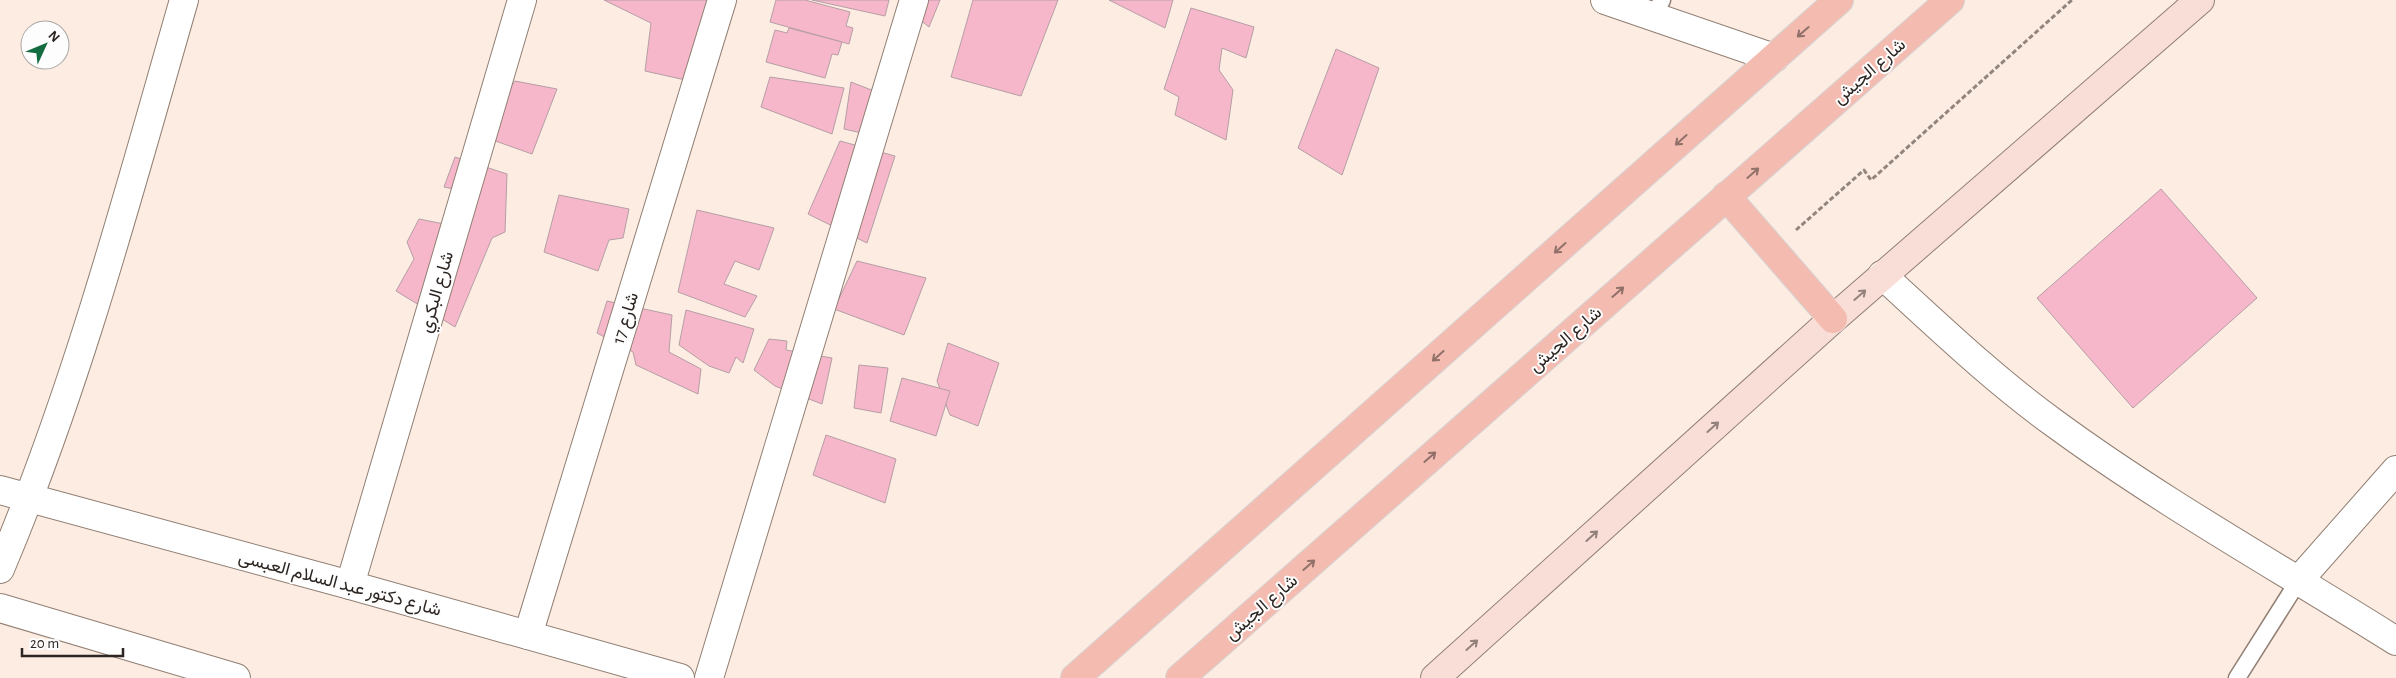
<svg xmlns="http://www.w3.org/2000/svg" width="2396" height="678" viewBox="0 0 2396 678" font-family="'Alegreya Sans',Vazirmatn,sans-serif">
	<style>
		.building { fill: #f7b7ca; stroke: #b59ea5 }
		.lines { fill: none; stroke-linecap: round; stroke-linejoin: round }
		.lane-casing { stroke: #917f73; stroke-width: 19 }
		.street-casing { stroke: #917f73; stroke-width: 30 }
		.secondary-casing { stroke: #917f73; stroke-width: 30 }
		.primary-casing { stroke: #d5d3d3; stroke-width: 30 }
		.path { stroke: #91857e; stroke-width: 3; stroke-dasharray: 5 2.5; stroke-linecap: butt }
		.lane { stroke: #fff; stroke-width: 16 }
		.street { stroke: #fff; stroke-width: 28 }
		.secondary { stroke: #f9ded8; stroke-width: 28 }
		.primary { stroke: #f4bcb1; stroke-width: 28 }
		.oneway { stroke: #907069 }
		.oneway2 { stroke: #93827c }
		.labels { text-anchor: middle; stroke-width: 4; stroke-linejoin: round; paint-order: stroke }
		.street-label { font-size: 18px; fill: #2d2521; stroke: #fdfdfd }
	</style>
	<rect width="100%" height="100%" fill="#fcece2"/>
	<g class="building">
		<path d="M604,0H736L708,85L645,71L651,23Z"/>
		<path d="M776,0H805L850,12L846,26L853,28L849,44L770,22Z"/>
		<path d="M812,0H889L885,16Z"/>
		<path d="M910,0H940L929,27L903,6Z"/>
		<path d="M973,0H1058L1021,96L951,77Z"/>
		<path d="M1109,0H1173L1165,28Z"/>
		<path d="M1191,8L1254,27L1246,58L1222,48L1219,70L1233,90L1226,140L1175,115L1179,97L1164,89Z"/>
		<path d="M789,28L842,42L838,55L832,54L825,78L766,62L775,30L787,33Z"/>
		<path d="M1336,49L1379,68L1342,175L1298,148Z"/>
		<path d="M770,77L844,88L832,134L761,107Z"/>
		<path d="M515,81L557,89L532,154L476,134Z"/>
		<path d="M851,82L892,98L884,138L844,129Z"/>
		<path d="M840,141L895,156L867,243L808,214Z"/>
		<path d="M455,157L507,174L505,232L492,238L455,327L396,291L414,259L407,242L419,219L449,225L458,190L444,187Z"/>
		<path d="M2161,189L2257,298L2133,408L2037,298Z"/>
		<path d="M559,195L629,209L623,238L609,240L598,271L544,252Z"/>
		<path d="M697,210L774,228L759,270L735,261L724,284L757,296L745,317L678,292Z"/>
		<path d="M857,261L926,278L904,335L834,309Z"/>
		<path d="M607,301L672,315L669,352L701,369L698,394L636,365L633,352L597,333Z"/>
		<path d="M686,310L754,329L743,363L736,357L729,373L709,366L679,345Z"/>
		<path d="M769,339L787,341L786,350L832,358L822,404L775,386L754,370Z"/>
		<path d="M948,343L999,363L978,426L950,415L937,381Z"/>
		<path d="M859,365L888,368L881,413L854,408Z"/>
		<path d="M902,378L950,391L936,436L890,421Z"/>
		<path d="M826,435L896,459L885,503L813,475Z"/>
	</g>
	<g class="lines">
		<defs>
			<g id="lane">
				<path d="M1653,17L1662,0"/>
				<path d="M2237,678L2299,580"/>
			</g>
			<g id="street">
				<path d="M1605,0L1774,58"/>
				<path d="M1882,275C1938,326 1993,379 2054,423C2163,503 2282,569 2396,641"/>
				<path d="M0,490L350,585L680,678"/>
				<path d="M0,569C78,385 129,191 184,0"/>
				<path d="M2299,580L2396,470"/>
				<path d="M350,585L522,0"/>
				<path d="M0,608L236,678"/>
				<path d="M528,635L722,0"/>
				<path d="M709,678L914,0"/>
			</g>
			<path id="secondary" d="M1435,678L1833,319L2200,0"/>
			<g id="primary">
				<path d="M1726,196L1833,319"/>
				<path d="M1075,678L1839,0"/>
				<path d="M1180,678L1950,0"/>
			</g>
		</defs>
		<use href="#lane" class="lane-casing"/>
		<use href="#street" class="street-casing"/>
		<use href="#secondary" class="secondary-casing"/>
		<use href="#primary" class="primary-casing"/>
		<path class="path" d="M1796,230L1864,170L1871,180L2072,0"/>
		<use href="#lane" class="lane"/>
		<use href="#street" class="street"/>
		<use href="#secondary" class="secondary"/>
		<use href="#primary" class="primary"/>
	</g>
	<defs><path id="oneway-shaft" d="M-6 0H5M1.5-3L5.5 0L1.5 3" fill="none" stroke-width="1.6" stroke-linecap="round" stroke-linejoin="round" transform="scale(1.25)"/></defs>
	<g class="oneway">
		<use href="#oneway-shaft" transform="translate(1803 32) rotate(139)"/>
		<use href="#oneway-shaft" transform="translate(1681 140) rotate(138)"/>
		<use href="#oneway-shaft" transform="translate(1753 173) rotate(-41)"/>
		<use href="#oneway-shaft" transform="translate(1560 248) rotate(138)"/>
		<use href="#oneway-shaft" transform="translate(1618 292) rotate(-41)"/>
		<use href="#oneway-shaft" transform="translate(1438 356) rotate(138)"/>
		<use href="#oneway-shaft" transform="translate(1430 457) rotate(-41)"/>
		<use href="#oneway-shaft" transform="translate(1309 565) rotate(-41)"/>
	</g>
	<g class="oneway2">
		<use href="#oneway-shaft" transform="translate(1860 295) rotate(-41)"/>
		<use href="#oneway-shaft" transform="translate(1713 427) rotate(-42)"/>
		<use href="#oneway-shaft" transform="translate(1592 536) rotate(-42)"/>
		<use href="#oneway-shaft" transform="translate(1472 645) rotate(-42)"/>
	</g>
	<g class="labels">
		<g class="street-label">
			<text transform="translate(1869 71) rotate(-41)" y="6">شارع الجيش</text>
			<text transform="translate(436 292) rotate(-74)" y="6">شارع البكري</text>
			<text transform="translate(625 318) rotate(-73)" y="6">شارع 17</text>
			<text transform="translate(1565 339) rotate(-41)" y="6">شارع الجيش</text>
			<text transform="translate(340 583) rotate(15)" y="6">شارع دكتور عبد السلام العبسى</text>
			<text transform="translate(1261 607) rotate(-41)" y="6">شارع الجيش</text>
		</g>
	</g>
	<g transform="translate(45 45) rotate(46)"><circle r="24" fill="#fdfdfd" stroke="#aaa7a5"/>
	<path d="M0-4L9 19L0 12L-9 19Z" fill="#136c3f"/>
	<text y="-8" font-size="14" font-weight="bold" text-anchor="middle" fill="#2d2521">N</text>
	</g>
	<path d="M22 648v8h101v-8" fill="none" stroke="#2d2521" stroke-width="2.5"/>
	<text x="30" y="648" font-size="15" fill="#2d2521" stroke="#fdfdfd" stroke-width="4" paint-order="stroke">20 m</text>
</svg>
